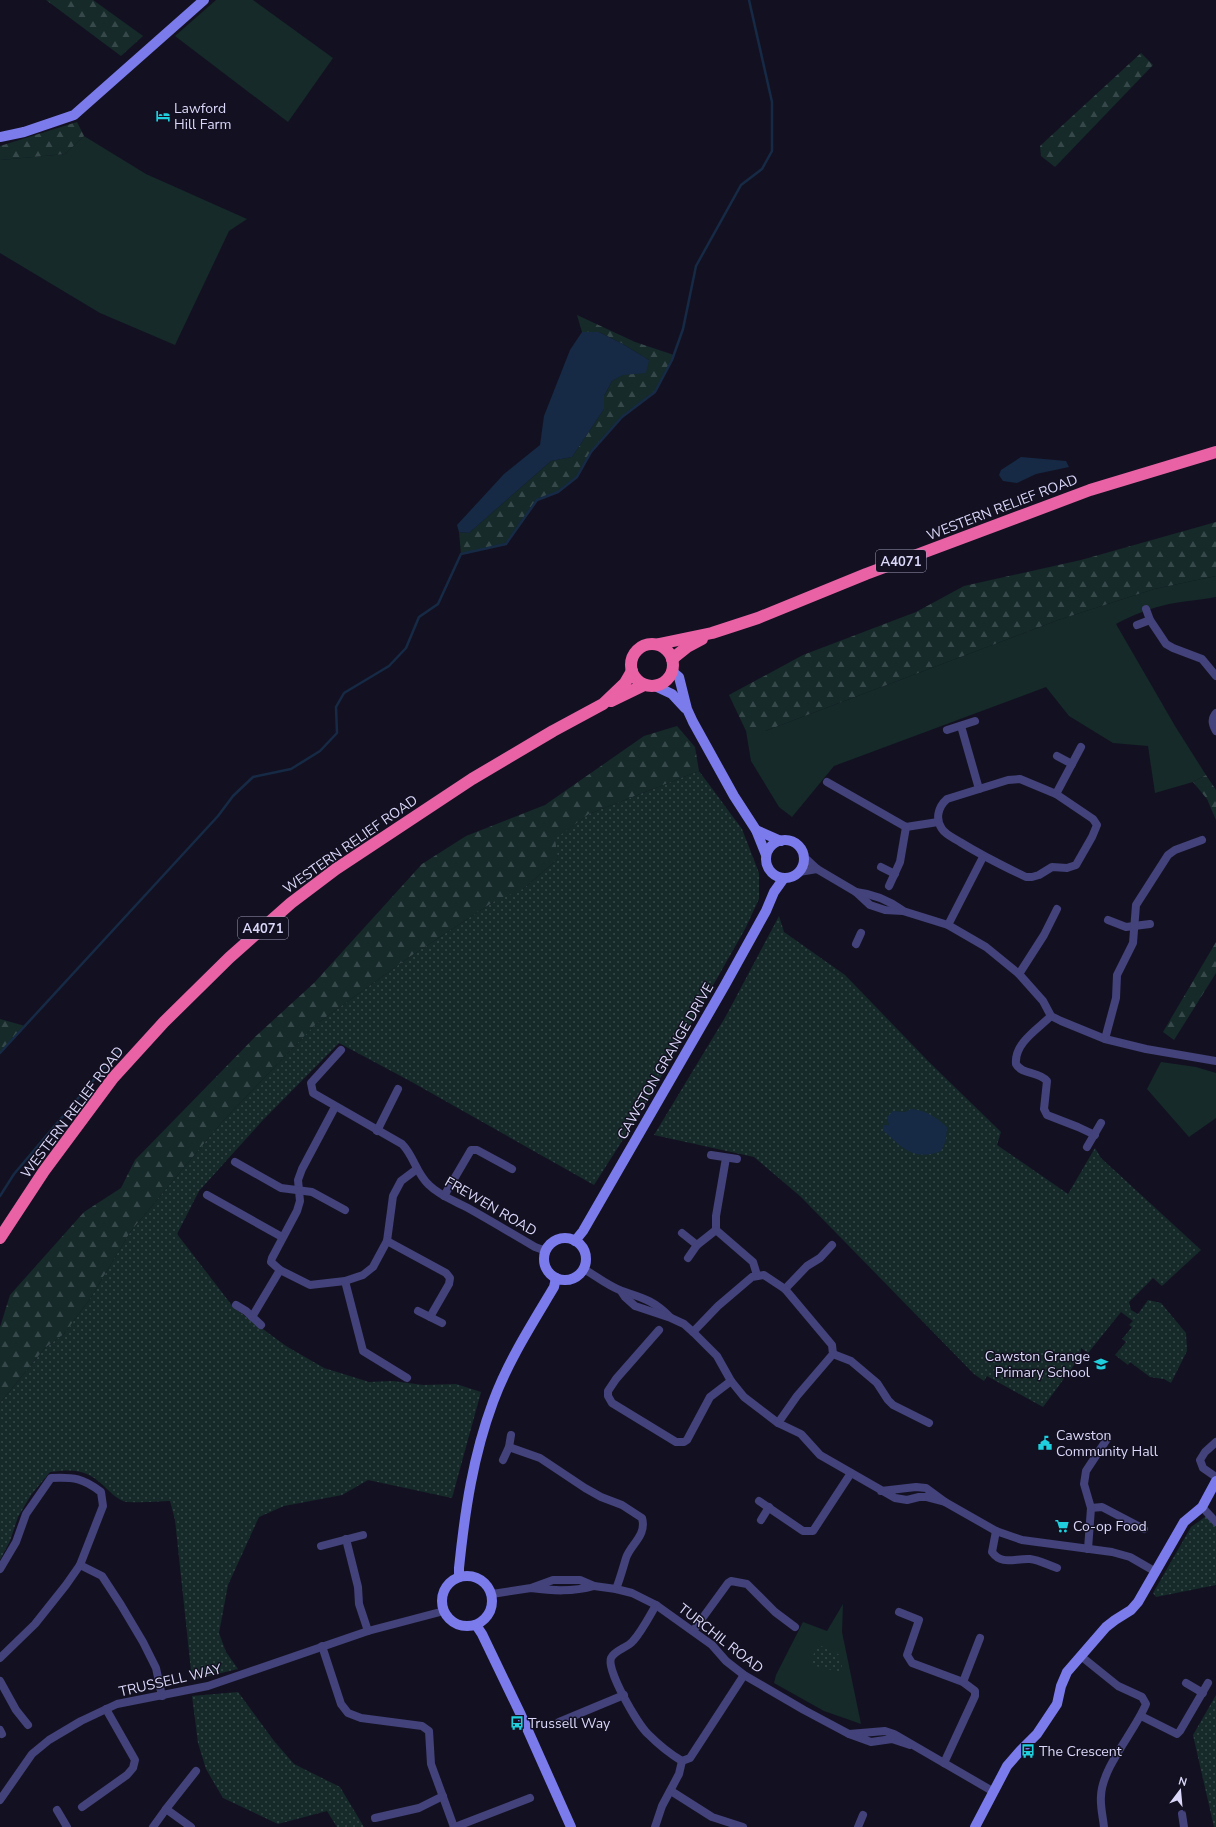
<svg xmlns="http://www.w3.org/2000/svg" width="1216" height="1827" viewBox="0 0 1216 1827" font-family="'Nunito Sans',sans-serif">
	<style>
		.green { fill: #152a29 }
		.forest { fill: url(#forest-firs) }
		.park { fill: url(#park-dots) }
		.water { fill: #162a45 }
		.lines { fill: none; stroke-linecap: round; stroke-linejoin: round }
		.stream { stroke: #162a45; stroke-width: 2.5 }
		.street { stroke: #43427a; stroke-width: 8 }
		.secondary { stroke: #7b7bec; stroke-width: 10 }
		.highway { stroke: #e962a6; stroke-width: 12 }
		.labels { text-anchor: middle; stroke-width: 3; stroke-linejoin: round; paint-order: stroke }
		.shield { fill: #131121; stroke: #9e9cb8; stroke-width: 1 }
		.shield-label { font-size: 13px; font-weight: bold; fill: #dad7f9 }
		.poi-label { font-size: 14px; fill: #dad7f9; stroke: #131121; text-anchor: start }
		.street-label { font-size: 14px; fill: #dad7f9; stroke: #131121 }
	</style>
	<defs>
		<pattern id="forest-firs" width="22" height="20" patternUnits="userSpaceOnUse"><rect width="22" height="20" fill="#152a29"/><path d="M5 1l3.5 6h-7zM16 11l3.5 6h-7z" fill="#364849"/></pattern>
		<pattern id="park-dots" width="8" height="8" patternUnits="userSpaceOnUse"><rect width="8" height="8" fill="#152a29"/><path d="M2 2h.1M6 6h.1" fill="none" stroke="#364849" stroke-width="1.8" stroke-linecap="round"/></pattern>
	</defs>
	<rect width="100%" height="100%" fill="#131121"/>
	<g class="green">
		<path d="M216,0H253L333,58L288,122L175,36Z"/>
		<path d="M84,136L146,174L247,219L229,231L175,345L100,313L0,253V160L65,154Z"/>
		<path d="M1216,576V597C1200,600 1185,601 1169,604C1151,608 1132,615 1116,624L1175,726L1206,775L1193,782L1155,793L1148,746L1113,743L1069,716L1046,687L834,766L792,817L779,807L751,761L746,731H765L1058,620L1154,589Z"/>
		<path d="M1161,1062L1196,1067L1216,1073V1118L1189,1137L1147,1089Z"/>
		<path d="M843,1604L842,1632L861,1724L824,1711L774,1683L776,1675L803,1622L827,1631Z"/>
	</g>
	<g class="forest">
		<path d="M46,0H93L143,36L121,56Z"/>
		<path d="M1141,53L1153,65L1055,167L1041,156L1040,146Z"/>
		<path d="M77,122L84,136L65,154L0,160V146Z"/>
		<path d="M577,315L635,342L674,355L672,360L655,392L622,417L591,452L577,477L558,492L537,500L506,544L461,554L459,532L469,533L551,461L572,457L604,409V396L612,381L649,360L621,343L599,332H582Z"/>
		<path d="M1216,522V576L1154,589L1058,620L765,731H746L729,695L803,655L916,612L964,586L1081,560Z"/>
		<path d="M677,726L695,747L699,771L589,814L556,839L558,859L523,889L514,903L495,901L411,956L315,1025L222,1122L131,1231L90,1299L64,1334L45,1348L0,1403V1327L10,1295L84,1212L121,1188L135,1160L256,1036L314,983L422,864L466,836L545,805L644,736Z"/>
		<path d="M1206,775L1216,790V820L1207,799L1193,782Z"/>
		<path d="M1216,942V973L1174,1040L1163,1032Z"/>
		<path d="M0,1019L25,1026L0,1053Z"/>
	</g>
	<g class="park">
		<path d="M699,771L742,829L759,873V899L745,929L703,1003L645,1105L594,1185L410,1081L339,1043L262,1121L199,1191L177,1234L234,1308L286,1346L324,1368L369,1382L393,1381L423,1385L456,1384L481,1392L452,1498L368,1480L342,1495L284,1506L259,1517L228,1585L219,1633L226,1652L238,1669L192,1680L175,1520L170,1501C159,1501 132,1504 123,1501C116,1498 110,1492 104,1486C86,1469 73,1469 50,1472L31,1495L18,1517L10,1541L0,1560V1403L45,1348L64,1334L90,1299L131,1231L222,1122L315,1025L411,956L495,901L523,889L558,859L555,839L589,814Z"/>
		<path d="M779,916L784,932L845,975L929,1062L1001,1132L997,1145L1068,1194L1095,1148L1101,1158L1201,1250L1162,1286L1153,1278L1129,1302L1131,1310L1138,1314L1148,1300L1161,1303L1186,1333L1187,1351L1171,1383L1164,1379L1150,1377L1130,1362L1128,1365L1115,1355L1126,1342L1122,1339L1132,1327L1129,1325L1133,1321L1121,1312L1088,1353L1081,1348L1080,1357L1043,1407L987,1376L984,1381L974,1374L801,1197L754,1157L654,1135L726,1016Z"/>
		<path d="M1205,1514L1216,1525V1585L1156,1597L1153,1593L1191,1527L1205,1517Z"/>
		<path d="M819,1645L840,1655L843,1673L808,1664Z"/>
		<path d="M238,1692L274,1741L294,1764L340,1787L364,1827H337L327,1811L278,1824L223,1798L206,1769L198,1743L192,1696Z"/>
		<path d="M1216,1695V1827H1214L1193,1735Z"/>
	</g>
	<g class="water">
		<path d="M582,332H599L621,343L649,360L646,373L623,375L612,381L604,396V409L572,457L551,461L469,533L459,532L457,525L504,474L540,445L544,416L570,350Z"/>
		<path d="M1021,457L1066,461L1069,467L1036,474L1017,483L1003,481L999,475L1001,470Z"/>
		<path d="M911,1109C926,1110 936,1117 947,1127L946,1140L941,1151C914,1162 901,1147 883,1130V1125H889L887,1117L893,1111L905,1112Z"/>
	</g>
	<g class="lines">
		<g class="stream">
			<path d="M0,1053L218,816L233,796L253,777L291,769L320,751L337,733L336,707L344,693L389,666L406,648L419,617L438,604L461,554L506,544L537,500L558,492L577,477L591,452L622,417L655,392L672,360L683,329L696,266L741,185L762,169L772,151V102L749,0"/>
			<path d="M0,1196L14,1174L118,1051"/>
		</g>
		<g class="street">
			<path d="M1146,609L1150,620L1166,644L1173,648L1202,659L1216,676"/>
			<path d="M1137,625L1150,620"/>
			<path d="M1216,713C1211,719 1212,724 1216,731"/>
			<path d="M961,726L979,789"/>
			<path d="M947,730L975,721"/>
			<path d="M1057,756L1072,764"/>
			<path d="M1020,779L1056,794L1093,819L1097,825L1092,837L1076,865L1067,868L1052,867L1039,875L1032,877H1026C1003,866 981,855 960,842C954,838 946,835 942,829C935,819 938,807 947,799L1008,780Z"/>
			<path d="M827,782L906,827L938,822"/>
			<path d="M1056,794L1081,747"/>
			<path d="M803,856L817,869L856,892L870,905L885,910L903,911L948,925L986,947L1019,974L1043,1001L1051,1016L1061,1021L1105,1039L1146,1049L1216,1061"/>
			<path d="M881,867L895,874"/>
			<path d="M799,872L817,869"/>
			<path d="M889,886L900,862L906,827"/>
			<path d="M856,892C874,894 888,900 902,910"/>
			<path d="M1108,920L1126,927L1150,924"/>
			<path d="M948,925L983,857"/>
			<path d="M856,944L861,933"/>
			<path d="M1019,974L1044,935L1057,909"/>
			<path d="M1051,1016C1038,1029 1014,1043 1016,1064C1022,1075 1039,1071 1047,1081L1044,1109L1047,1115L1078,1127L1095,1135"/>
			<path d="M1105,1039L1116,998L1117,975L1133,943L1136,905L1168,855L1175,850L1202,840"/>
			<path d="M341,1050L311,1083L313,1093L402,1144C414,1156 416,1173 429,1185C440,1196 455,1201 468,1208C491,1221 513,1234 535,1247L546,1251"/>
			<path d="M335,1107L302,1169L298,1180L300,1201L297,1211L272,1258L271,1262L280,1270L310,1285L345,1281L363,1275L373,1267L387,1241L393,1196L401,1181L417,1169"/>
			<path d="M377,1131L398,1089"/>
			<path d="M1087,1147L1101,1123"/>
			<path d="M711,1155L737,1159"/>
			<path d="M726,1158L716,1216V1230L753,1262L757,1275"/>
			<path d="M235,1162L281,1188L312,1192L345,1210"/>
			<path d="M207,1195L282,1237"/>
			<path d="M444,1196L471,1150H477L512,1169"/>
			<path d="M682,1233L697,1245L688,1258"/>
			<path d="M387,1241L446,1273L450,1278L449,1284L430,1317"/>
			<path d="M697,1245L716,1230"/>
			<path d="M584,1269C596,1276 608,1286 622,1291C643,1298 653,1300 670,1317"/>
			<path d="M345,1281L363,1351L407,1378"/>
			<path d="M785,1289L807,1266L820,1258L832,1245"/>
			<path d="M621,1291L625,1297L635,1306L671,1318L684,1324L693,1332L717,1356L731,1381L744,1397L778,1423L801,1434L820,1455L895,1498L907,1500L919,1497H926L945,1502L926,1488L916,1487L881,1491"/>
			<path d="M236,1305L246,1311L261,1325"/>
			<path d="M418,1311L442,1323"/>
			<path d="M252,1317L280,1270"/>
			<path d="M659,1330L616,1379L608,1391V1396L612,1403L676,1442H684L687,1440L710,1397L731,1381"/>
			<path d="M693,1332L718,1306L752,1277L764,1275L785,1289L832,1345L833,1354L797,1396L778,1423"/>
			<path d="M833,1354L851,1361L877,1383L888,1400L893,1405L929,1423"/>
			<path d="M1216,1442L1205,1452L1200,1460L1203,1468L1216,1477"/>
			<path d="M509,1447L540,1458L585,1488L601,1497L622,1505L642,1518C647,1535 631,1544 626,1558C623,1568 620,1579 616,1589"/>
			<path d="M503,1460L509,1447L511,1435"/>
			<path d="M759,1501L803,1531H813L851,1473"/>
			<path d="M945,1502L996,1531L1022,1540L1112,1552L1130,1557L1156,1572"/>
			<path d="M1202,1507L1216,1522"/>
			<path d="M1091,1508L1102,1507L1144,1529"/>
			<path d="M761,1520L769,1507"/>
			<path d="M996,1531L992,1552C1002,1566 1015,1558 1030,1559C1039,1560 1048,1565 1057,1568"/>
			<path d="M346,1539L358,1587L359,1604L368,1631"/>
			<path d="M321,1546L363,1535"/>
			<path d="M1088,1549L1091,1508L1084,1484L1086,1471L1107,1439"/>
			<path d="M80,1565L102,1576L121,1605L143,1642L156,1668L162,1696"/>
			<path d="M0,1569L16,1542L26,1514L51,1478C74,1477 83,1478 101,1492L103,1506L80,1565L66,1585L35,1624L0,1658"/>
			<path d="M594,1586L616,1589L632,1593L656,1605L712,1645L726,1661L744,1675L804,1710L849,1734"/>
			<path d="M492,1594L531,1588L553,1580H580L594,1586C573,1592 553,1591 531,1588"/>
			<path d="M656,1605C649,1617 642,1631 633,1641C627,1648 615,1650 611,1658C606,1670 638,1725 648,1734C658,1744 670,1754 682,1761L690,1758L744,1675"/>
			<path d="M899,1612L919,1620L907,1655L912,1663L963,1682L975,1691V1696L944,1763"/>
			<path d="M693,1631L728,1583L731,1581L747,1584L775,1612L795,1627"/>
			<path d="M322,1646L341,1704L348,1713L361,1718L422,1726L429,1731L431,1764L454,1827"/>
			<path d="M1082,1657L1118,1686L1142,1697L1146,1704C1135,1731 1102,1767 1101,1796C1100,1806 1103,1817 1104,1827"/>
			<path d="M0,1681L16,1710L28,1725"/>
			<path d="M963,1682L980,1638"/>
			<path d="M1186,1683L1203,1693"/>
			<path d="M1141,1716L1177,1734L1180,1731L1208,1683"/>
			<path d="M559,1722L624,1695"/>
			<path d="M0,1730L2,1734"/>
			<path d="M910,1745L892,1739L871,1742L849,1734L885,1731L894,1734L994,1792"/>
			<path d="M671,1791L712,1817L743,1827"/>
			<path d="M0,1800L32,1754L49,1740L81,1721L117,1704L208,1686L368,1631L444,1611"/>
			<path d="M82,1807L127,1775L133,1768L135,1760L106,1709"/>
			<path d="M166,1809L196,1771"/>
			<path d="M57,1810L67,1827"/>
			<path d="M1182,1814L1184,1827"/>
			<path d="M375,1818L419,1808L443,1796"/>
			<path d="M153,1827L166,1809L191,1827"/>
			<path d="M455,1827L530,1798"/>
			<path d="M655,1827L662,1806L679,1774L682,1761"/>
			<path d="M858,1827L863,1815"/>
		</g>
		<g class="secondary">
			<path d="M0,137L24,132L74,115L204,0"/>
			<path d="M673,672L679,677L687,709L693,722L734,796L756,830L766,855"/>
			<path d="M657,687L672,694L685,708"/>
			<path d="M756,830L781,841"/>
			<circle cx="785" cy="859" r="19"/>
			<circle cx="565" cy="1259" r="21"/>
			<path d="M575,1241L583,1231L725,985L766,911L774,892L784,878"/>
			<circle cx="467" cy="1601" r="25"/>
			<path d="M459,1577V1568C465,1510 473,1456 493,1402C508,1361 532,1324 554,1287L556,1278"/>
			<path d="M476,1625L482,1634L521,1715L571,1827"/>
			<path d="M975,1827L1007,1766L1020,1751L1037,1734L1057,1704L1061,1686L1067,1672L1106,1627L1115,1620L1131,1610L1138,1602L1184,1522L1202,1507L1216,1481"/>
		</g>
		<g class="highway">
			<circle cx="652" cy="665" r="21"/>
			<path d="M659,644L712,633L758,618L866,574L1090,490L1216,452"/>
			<path d="M672,659L687,647L702,639"/>
			<path d="M611,701L644,685"/>
			<path d="M0,1238L44,1171L113,1078L164,1022L229,958L291,903L336,869L472,779L553,731L603,704L625,683L632,671"/>
		</g>
	</g>
	<defs>
		<symbol id="hotel-bare" viewBox="-9 -9 18 18"><path d="M-6-4.5h1.5V1H6V5H4.5V3h-9V5H-6ZM-4 0a1.8 1.8 0 1 1 3.6 0ZM.5 0V-2.5h3Q6-2.5 6 0Z" fill="#1fcfdd" stroke="#131121" stroke-width="2.5" paint-order="stroke"/></symbol>
		<symbol id="school-bare" viewBox="-9 -9 18 18"><path d="M0-5L7-2L0 1L-7-2ZM-4 1L0 2.5L4 1V4Q0 6-4 4Z" fill="#1fcfdd" stroke="#131121" stroke-width="2.5" paint-order="stroke"/></symbol>
		<symbol id="civic-bare" viewBox="-9 -9 18 18"><path d="M-.6-6.5H3V-4.5H.6V-3L4-1V1h2V6H-6V1h2V-1L-.6-3ZM-1.2 2.5V6h2.4V2.5Z" fill="#1fcfdd" stroke="#131121" stroke-width="2.5" paint-order="stroke"/></symbol>
		<symbol id="supermarket-bare" viewBox="-9 -9 18 18"><path d="M-6-5.5h2.5l.6 2H6L4.5 2H-2.5L-4.4-4H-6ZM-1.5 3.2a1.3 1.3 0 1 0 .1 0ZM3 3.2a1.3 1.3 0 1 0 .1 0Z" fill="#1fcfdd" stroke="#131121" stroke-width="2.5" paint-order="stroke"/></symbol>
		<symbol id="bus-bare" viewBox="-9 -9 18 18"><path d="M-5-6H5V4H4V6H2V4H-2V6H-4V4H-5ZM-3.5-4V0h7V-4ZM-3.5 1.2v1.5H-2V1.2ZM2 1.2v1.5H3.5V1.2Z" fill="#1fcfdd" stroke="#131121" stroke-width="2.5" paint-order="stroke"/></symbol>
	</defs>
	<g fill-rule="evenodd">
		<use href="#hotel-bare" x="153" y="106" width="20" height="20"/>
		<use href="#school-bare" x="1091" y="1354" width="20" height="20"/>
		<use href="#civic-bare" x="1035" y="1433" width="20" height="20"/>
		<use href="#supermarket-bare" x="1052" y="1516" width="20" height="20"/>
		<use href="#bus-bare" x="507" y="1713" width="20" height="20"/>
		<use href="#bus-bare" x="1018" y="1741" width="20" height="20"/>
	</g>
	<g class="labels">
		<g class="shield">
			<rect x="876" y="550" width="50" height="22" rx="3"/>
			<rect x="238" y="917" width="50" height="22" rx="3"/>
		</g>
		<g class="shield-label">
			<text x="901" y="566">A4071</text>
			<text x="263" y="933">A4071</text>
		</g>
		<g class="poi-label">
			<text x="174" y="113">Lawford<tspan x="174" dy="16">Hill Farm</tspan></text>
			<text x="1090" y="1361" text-anchor="end">Cawston Grange<tspan x="1090" dy="16">Primary School</tspan></text>
			<text x="1056" y="1440">Cawston<tspan x="1056" dy="16">Community Hall</tspan></text>
			<text x="1073" y="1531">Co-op Food</text>
			<text x="528" y="1728">Trussell Way</text>
			<text x="1039" y="1756">The Crescent</text>
		</g>
		<g class="street-label">
			<text transform="translate(1002 507) rotate(-21)" y="5">WESTERN RELIEF ROAD</text>
			<text transform="translate(350 844) rotate(-35)" y="5">WESTERN RELIEF ROAD</text>
			<text transform="translate(665 1061) rotate(-60)" y="5">CAWSTON GRANGE DRIVE</text>
			<text transform="translate(72 1112) rotate(-53)" y="5">WESTERN RELIEF ROAD</text>
			<text transform="translate(491 1206) rotate(30)" y="5">FREWEN ROAD</text>
			<text transform="translate(721 1638) rotate(38)" y="5">TURCHIL ROAD</text>
			<text transform="translate(170 1680) rotate(-13)" y="5">TRUSSELL WAY</text>
		</g>
	</g>
	<g transform="translate(1180 1791) rotate(16)" stroke="#131121" stroke-width="3" paint-order="stroke">
	<path d="M0-3L7 15L0 10L-7 15Z" fill="#dad7f9"/>
	<text y="-6" font-size="11" font-weight="bold" text-anchor="middle" fill="#dad7f9">N</text>
	</g>
</svg>
